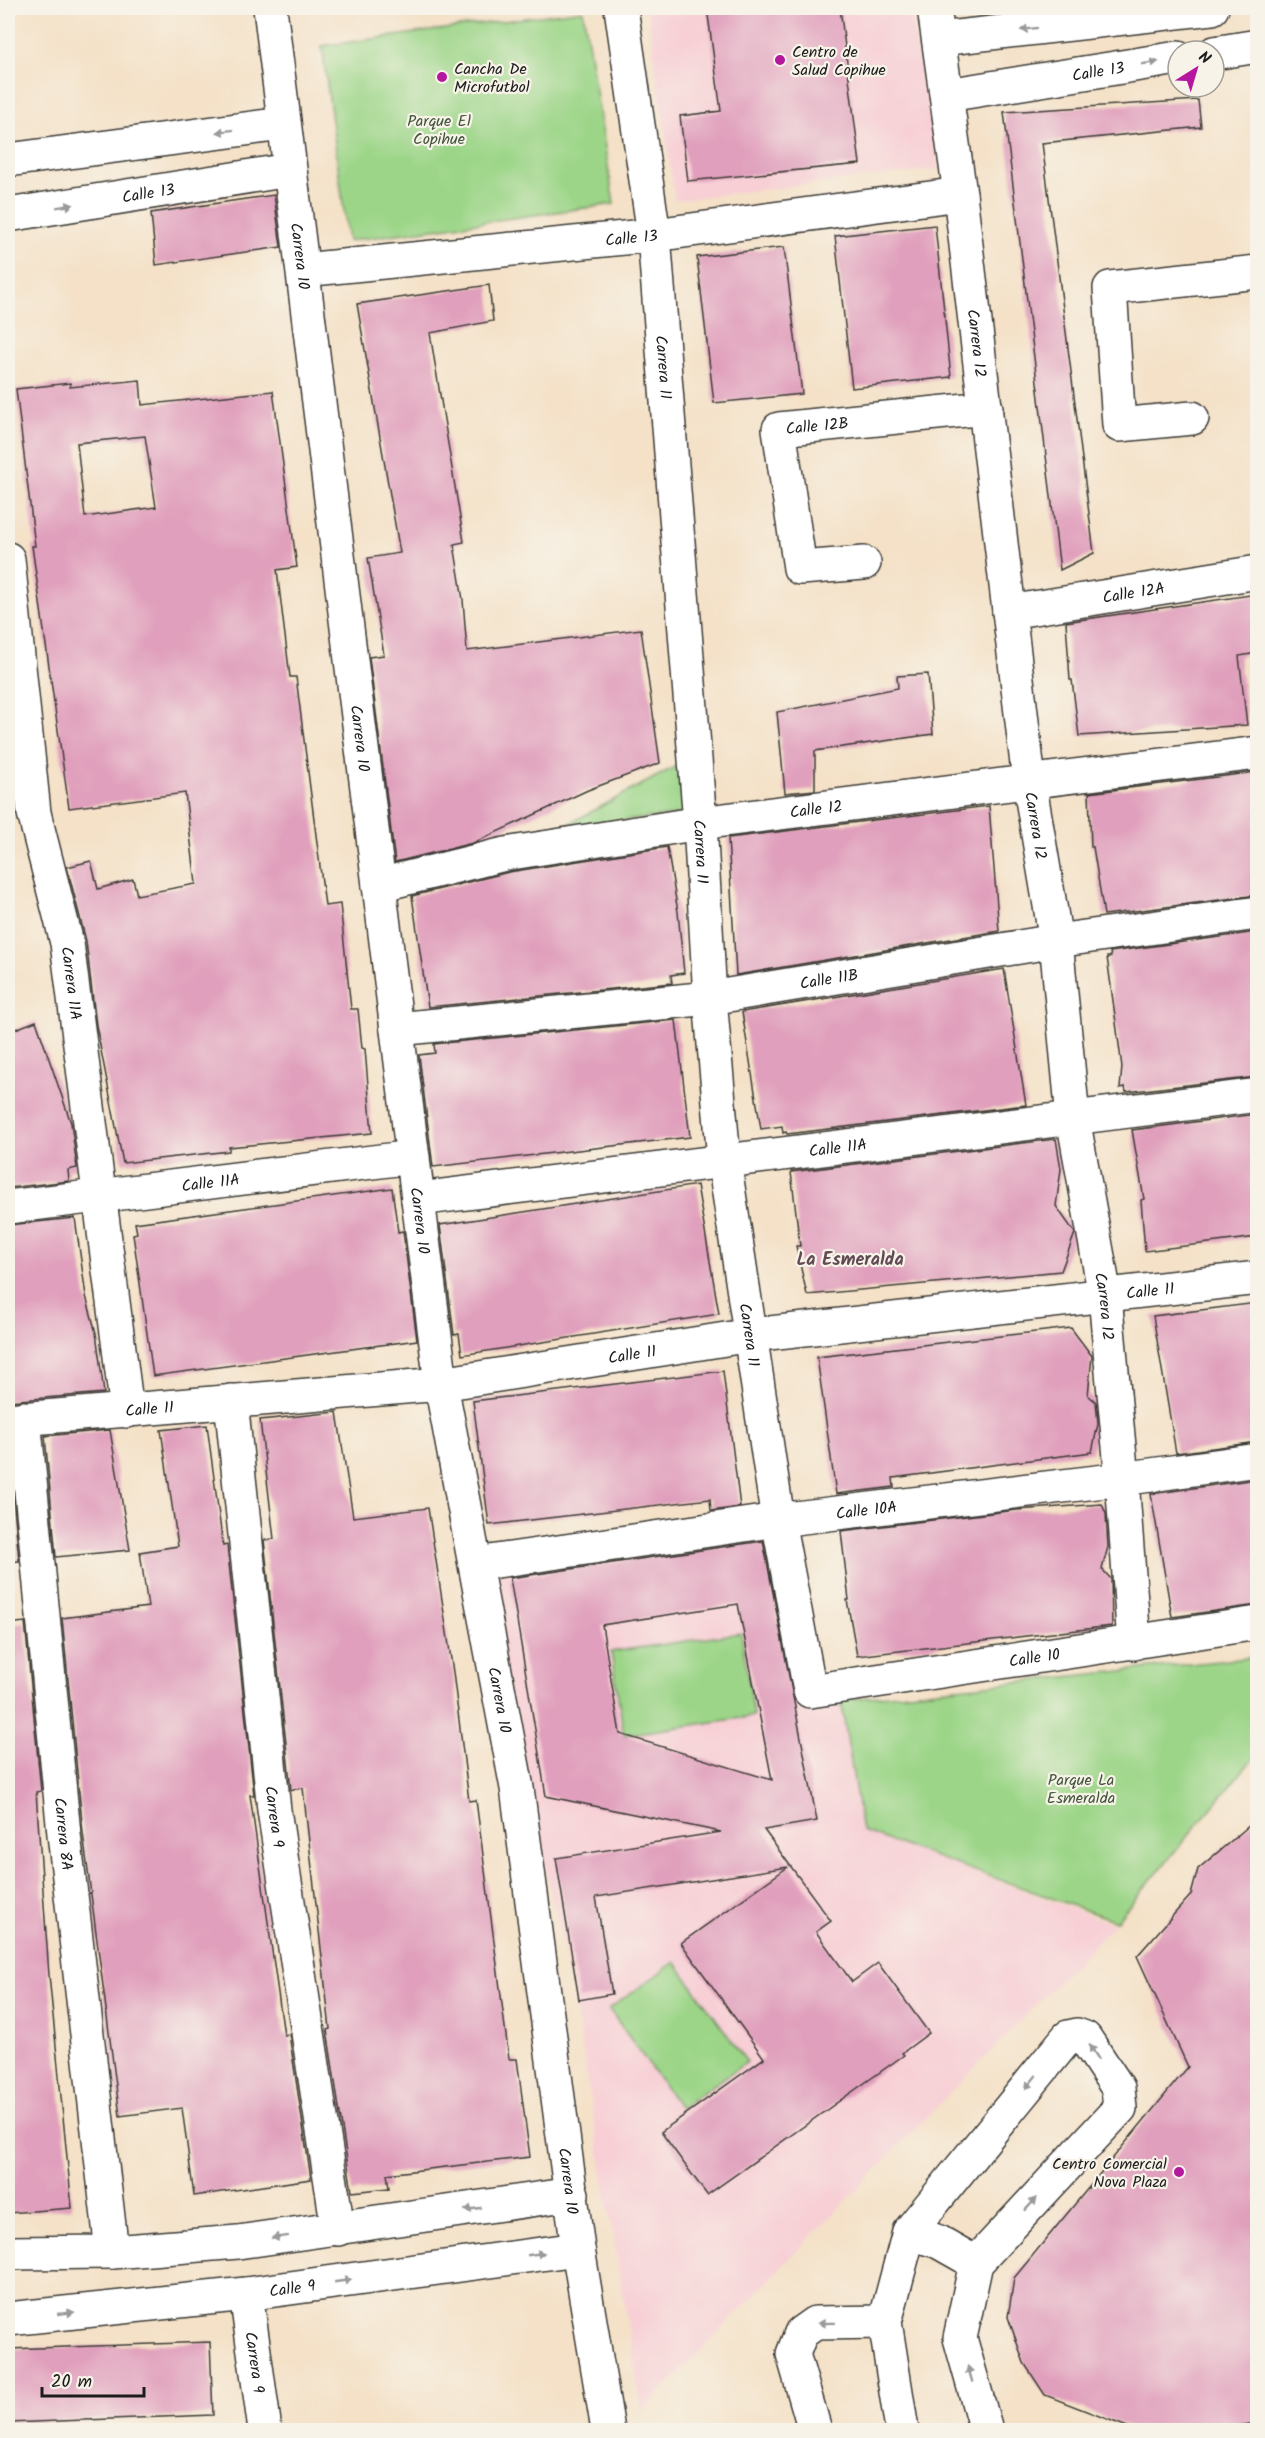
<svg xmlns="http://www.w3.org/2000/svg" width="1265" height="2438" viewBox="0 0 1265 2438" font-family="Kalam,sans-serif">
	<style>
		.built { fill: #f7cfd5 }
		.green { fill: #9cd588; stroke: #5c7852; stroke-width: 1.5 }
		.building { fill: #e09fbc; fill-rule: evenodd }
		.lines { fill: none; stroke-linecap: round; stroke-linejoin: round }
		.minor-casing { stroke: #3c3a36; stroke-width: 36 }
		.minor { stroke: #fff; stroke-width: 33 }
		.oneway { fill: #999 }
		.poi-dot { fill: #b5179e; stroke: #f7f3e8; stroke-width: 2 }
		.labels { text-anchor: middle; stroke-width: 4.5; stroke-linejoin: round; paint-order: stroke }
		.poi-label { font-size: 16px; fill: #1c1c1c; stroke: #f7f3e8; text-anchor: start }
		.street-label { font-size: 16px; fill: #1c1c1c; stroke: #f7f3e8 }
		.park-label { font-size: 16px; fill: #42543c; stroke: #f7f3e8 }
		.neighbourhood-label { font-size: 18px; font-weight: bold; fill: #614a54; stroke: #f7f3e8 }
	</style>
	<rect width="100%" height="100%" fill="#f7f3e8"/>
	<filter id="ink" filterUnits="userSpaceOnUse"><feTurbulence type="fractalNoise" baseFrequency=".0167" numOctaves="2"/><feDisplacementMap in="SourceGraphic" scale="12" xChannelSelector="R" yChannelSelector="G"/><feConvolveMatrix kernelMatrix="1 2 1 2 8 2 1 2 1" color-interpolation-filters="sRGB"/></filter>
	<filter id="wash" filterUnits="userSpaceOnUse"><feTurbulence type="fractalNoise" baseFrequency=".008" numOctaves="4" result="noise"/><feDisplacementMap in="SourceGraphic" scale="24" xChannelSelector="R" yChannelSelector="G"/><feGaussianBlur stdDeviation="1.35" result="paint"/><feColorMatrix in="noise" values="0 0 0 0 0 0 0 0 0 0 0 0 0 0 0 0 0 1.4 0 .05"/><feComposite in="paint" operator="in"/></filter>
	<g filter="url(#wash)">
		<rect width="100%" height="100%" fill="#f4e1c7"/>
		<g class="built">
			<path d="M647,8H911L939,169L675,200Z"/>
			<path d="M778,1520L804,1708L841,1700L862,1831L1114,1924L642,2411L572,1986L476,1564Z"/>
		</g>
		<g class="green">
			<path d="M583,10L614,204L348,241L322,46Z"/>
			<path d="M680,764L687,814L563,827Z"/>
			<path d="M741,1633L754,1716L624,1735L611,1652Z"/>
			<path d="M1257,1657V1754L1116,1921L862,1831L841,1700Z"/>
			<path d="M675,1962L747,2062L680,2108L609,2009Z"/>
		</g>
		<g id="blocks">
			<g class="building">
				<path d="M707,8H840L860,164L688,181L680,116L721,111Z"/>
				<path d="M1198,100L1201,127L1042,143L1094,553L1060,570L1004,112Z"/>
				<path d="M274,195L281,247L156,265L151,213Z"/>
				<path d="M935,225L951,377L852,388L835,236Z"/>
				<path d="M784,247L802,394L714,403L697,257Z"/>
				<path d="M489,285L493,321L430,333L464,542L454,544L463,600L467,651L641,629L660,763L588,790L473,843L395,862L369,657L384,655L368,558L400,553L357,304Z"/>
				<path d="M140,380L142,405L273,391L297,567L277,570L290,677H296L325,906L340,904L351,1009H358L362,1048L365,1049L372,1133L229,1147V1151L123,1163L96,1025L86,941L67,867L91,861L98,889L133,879L137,895L196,884L185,793L69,808L32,546H35L16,389L70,383V387ZM145,436L156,507L85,517L77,443Z"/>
				<path d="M1257,594V653L1239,656L1247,725L1079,736L1072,680H1070L1066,622Z"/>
				<path d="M928,674L933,734L815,751V790L785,793L777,712L898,688L897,676Z"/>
				<path d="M1257,772V895L1104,915L1093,847H1091L1089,793Z"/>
				<path d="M989,806L999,931L736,975L728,838Z"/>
				<path d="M667,847L678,912L684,973L671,975L672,983L428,1007L412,896L509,872Z"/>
				<path d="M1257,932V1077L1126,1092L1125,1087L1120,1088L1122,1067L1107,957H1111L1110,952Z"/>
				<path d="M1004,969L1026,1105L787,1134L786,1132L783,1133L782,1126L761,1129L742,1012Z"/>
				<path d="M676,1020L690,1137L433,1167L419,1055L435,1053L434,1044Z"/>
				<path d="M36,1021L71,1123L77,1168L68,1170L69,1181L8,1188V1032Z"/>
				<path d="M1257,1114V1237L1145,1251L1141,1200L1144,1199L1132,1130Z"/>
				<path d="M1056,1139L1061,1169L1056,1206L1075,1233L1061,1271L807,1295L796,1246H800L791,1172Z"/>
				<path d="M697,1185L719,1314L462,1355L459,1334L454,1335L440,1225Z"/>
				<path d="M392,1188L398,1232L403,1231L417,1340L153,1376L133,1234L137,1233L135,1223Z"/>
				<path d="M75,1218L86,1296L96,1333L104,1393L8,1401V1225Z"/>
				<path d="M1257,1303V1442L1176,1453L1153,1316Z"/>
				<path d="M1071,1328L1092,1356L1088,1395L1096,1402L1098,1424L1092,1452L893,1478L894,1487L836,1494L817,1357Z"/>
				<path d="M723,1371L740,1507L711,1511L710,1499L489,1525L473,1401Z"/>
				<path d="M337,1412L353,1517L428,1508L453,1672L469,1801L476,1800L509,2059H517L530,2157L387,2174L389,2188L352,2192L327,2030L330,2029L303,1788L291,1790L264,1540L274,1539L260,1420Z"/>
				<path d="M207,1425L223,1546L227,1545L254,1795H250L284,2035L289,2034L311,2179L194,2196L182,2108L120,2116L83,1833L62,1618L148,1607L140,1552L178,1546L161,1430Z"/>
				<path d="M110,1430L130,1550L56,1557L45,1436Z"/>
				<path d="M8,1442L19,1561L8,1562Z"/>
				<path d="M1257,1479V1605L1172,1617L1151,1494Z"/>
				<path d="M1102,1504L1106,1514L1108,1547L1102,1569L1111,1579L1112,1626L857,1656L847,1600H849L841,1531L1017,1510Z"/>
				<path d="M763,1541L817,1821L764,1830L831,1921L816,1932L852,1982L878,1963L929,2033L902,2053L904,2055L707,2195L661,2132L764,2058L681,1943L788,1867L596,1897L612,1994L579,2000L556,1858L721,1832L546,1796L510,1578ZM738,1604L772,1780L620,1734L602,1625Z"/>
				<path d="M25,1622L41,1791L36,1792L49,1975L72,2208L8,2213V1624Z"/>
				<path d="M1257,1819V2423L1209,2430H1135L1045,2395L1024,2363L1008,2317L1014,2278L1188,2067L1137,1956L1191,1895L1198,1869Z"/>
				<path d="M210,2342L213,2415L8,2423V2349Z"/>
			</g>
		</g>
	</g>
	<g filter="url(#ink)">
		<use href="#blocks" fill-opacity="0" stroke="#3c3a36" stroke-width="1.5"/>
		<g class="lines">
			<defs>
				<g id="minor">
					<path id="s1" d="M270,8L441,1384L517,1788L578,2249L608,2430"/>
					<path id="s2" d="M621,8L654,235L700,823L710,998L724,1160L778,1520L810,1691L1258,1623"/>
					<path id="s3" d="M934,8L960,194L1029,781L1056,941L1073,1118L1105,1296L1122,1479L1134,1643"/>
					<path d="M939,39L1212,8"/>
					<path d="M1214,53L1258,46"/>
					<path id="s4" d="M947,95L1178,58"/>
					<path d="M8,160L283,124"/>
					<path id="s5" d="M8,215L289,170"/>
					<path id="s6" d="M303,270L654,235L960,194"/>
					<path d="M1192,418L1119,425L1110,288L1258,272"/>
					<path id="s7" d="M8,559L34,813L67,943L127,1411"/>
					<path id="s8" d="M864,563L800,568L779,429L986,408"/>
					<path id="s9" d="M1009,612L1258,572"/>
					<path id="s10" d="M379,885L505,854L700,823L1258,753"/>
					<path id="s11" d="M397,1029L710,998L1056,941L1258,913"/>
					<path id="s12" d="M418,1199L1258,1095"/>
					<path id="s13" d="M8,1207L413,1157"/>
					<path id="s14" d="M231,1401L274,1810L338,2229"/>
					<path id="s15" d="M24,1418L64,1834L112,2252"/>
					<path id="s16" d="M8,1420L441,1384L751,1335L1258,1278"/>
					<path id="s17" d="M476,1564L778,1520L1122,1479L1258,1460"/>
					<path d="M909,2232L939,2242L976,2263"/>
					<path d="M8,2253L112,2252L238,2242L572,2194"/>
					<path id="s18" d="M246,2294L265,2430"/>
					<path id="s19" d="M8,2319L246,2294L578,2249"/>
					<path d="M815,2430L793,2354L801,2333L815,2323L885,2322"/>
					<path d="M902,2430L885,2322L909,2232L1068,2037L1077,2035L1085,2038L1118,2088L1120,2108L976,2263L960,2338L986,2430"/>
				</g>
			</defs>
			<use href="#minor" class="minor-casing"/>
			<use href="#minor" class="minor"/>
		</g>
		<defs><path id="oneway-solid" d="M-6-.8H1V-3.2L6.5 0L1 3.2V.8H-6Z" transform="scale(1.5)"/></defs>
		<g class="oneway">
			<use href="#oneway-solid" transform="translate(1029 29) rotate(173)"/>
			<use href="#oneway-solid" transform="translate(1150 63) rotate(-9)"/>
			<use href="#oneway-solid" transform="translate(225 131) rotate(173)"/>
			<use href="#oneway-solid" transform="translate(65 206) rotate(-9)"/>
			<use href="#oneway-solid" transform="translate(1094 2052) rotate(-123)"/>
			<use href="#oneway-solid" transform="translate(1031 2082) rotate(129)"/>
			<use href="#oneway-solid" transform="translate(1031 2204) rotate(-47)"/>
			<use href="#oneway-solid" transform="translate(473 2209) rotate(172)"/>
			<use href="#oneway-solid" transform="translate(280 2237) rotate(173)"/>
			<use href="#oneway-solid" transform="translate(536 2254) rotate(-8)"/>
			<use href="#oneway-solid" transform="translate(343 2281) rotate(-8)"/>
			<use href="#oneway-solid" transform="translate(66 2313) rotate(-6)"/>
			<use href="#oneway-solid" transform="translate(827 2323) rotate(179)"/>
			<use href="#oneway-solid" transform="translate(970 2374) rotate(-106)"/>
		</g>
	</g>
	<g class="poi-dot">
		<circle cx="780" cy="60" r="6"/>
		<circle cx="442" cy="77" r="6"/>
		<circle cx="1179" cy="2172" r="6"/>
	</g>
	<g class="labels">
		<g class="poi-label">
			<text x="792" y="57">Centro de<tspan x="792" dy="18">Salud Copihue</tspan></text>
			<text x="454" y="74">Cancha De<tspan x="454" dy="18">Microfutbol</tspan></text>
			<text x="1167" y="2169" text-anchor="end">Centro Comercial<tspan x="1167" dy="18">Nova Plaza</tspan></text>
		</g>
		<g class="street-label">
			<text dy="6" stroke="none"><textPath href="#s4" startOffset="153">Calle 13</textPath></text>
			<text dy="6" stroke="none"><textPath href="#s5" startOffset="142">Calle 13</textPath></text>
			<text dy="6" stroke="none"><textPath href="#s6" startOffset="330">Calle 13</textPath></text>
			<text dy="6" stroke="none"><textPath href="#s1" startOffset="250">Carrera 10</textPath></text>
			<text dy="6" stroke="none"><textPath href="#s3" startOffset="338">Carrera 12</textPath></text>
			<text dy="6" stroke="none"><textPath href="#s2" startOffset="362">Carrera 11</textPath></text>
			<text dy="6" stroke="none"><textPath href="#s8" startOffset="243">Calle 12B</textPath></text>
			<text dy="6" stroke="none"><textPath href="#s9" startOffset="126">Calle 12A</textPath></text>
			<text dy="6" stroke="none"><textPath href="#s1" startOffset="736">Carrera 10</textPath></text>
			<text dy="6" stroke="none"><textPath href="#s10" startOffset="444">Calle 12</textPath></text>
			<text dy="6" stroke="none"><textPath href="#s3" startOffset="824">Carrera 12</textPath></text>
			<text dy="6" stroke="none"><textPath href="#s2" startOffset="848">Carrera 11</textPath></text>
			<text dy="6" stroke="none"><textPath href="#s11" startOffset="435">Calle 11B</textPath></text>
			<text dy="6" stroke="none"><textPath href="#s7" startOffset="430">Carrera 11A</textPath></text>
			<text dy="6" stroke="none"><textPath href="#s12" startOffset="423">Calle 11A</textPath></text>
			<text dy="6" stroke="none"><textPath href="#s13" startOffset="204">Calle 11A</textPath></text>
			<text dy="6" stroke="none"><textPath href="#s1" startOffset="1222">Carrera 10</textPath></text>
			<text dy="6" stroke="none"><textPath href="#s16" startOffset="1150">Calle 11</textPath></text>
			<text dy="6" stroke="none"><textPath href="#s3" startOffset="1310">Carrera 12</textPath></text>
			<text dy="6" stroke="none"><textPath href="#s2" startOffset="1334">Carrera 11</textPath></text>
			<text dy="6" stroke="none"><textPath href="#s16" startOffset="628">Calle 11</textPath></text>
			<text dy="6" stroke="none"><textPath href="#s16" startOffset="142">Calle 11</textPath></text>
			<text dy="6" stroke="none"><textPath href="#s17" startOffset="394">Calle 10A</textPath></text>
			<text dy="6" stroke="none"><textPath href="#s2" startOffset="1922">Calle 10</textPath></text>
			<text dy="6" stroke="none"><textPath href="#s1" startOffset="1708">Carrera 10</textPath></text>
			<text dy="6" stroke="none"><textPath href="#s14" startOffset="418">Carrera 9</textPath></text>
			<text dy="6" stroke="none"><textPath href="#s15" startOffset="418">Carrera 8A</textPath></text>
			<text dy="6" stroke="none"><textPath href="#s1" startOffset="2194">Carrera 10</textPath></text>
			<text dy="6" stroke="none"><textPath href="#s19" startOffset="286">Calle 9</textPath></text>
			<text dy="6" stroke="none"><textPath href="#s18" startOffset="69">Carrera 9</textPath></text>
		</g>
		<g class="park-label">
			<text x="439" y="126">Parque El<tspan x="439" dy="18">Copihue</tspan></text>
			<text x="1081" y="1785">Parque La<tspan x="1081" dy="18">Esmeralda</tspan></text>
		</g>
		<g class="neighbourhood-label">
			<text x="850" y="1265">La Esmeralda</text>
		</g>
	</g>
	<rect width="1265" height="2438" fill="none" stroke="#f7f3e8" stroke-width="30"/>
	<g transform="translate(1196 69) rotate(37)"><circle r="28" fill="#f7f3e8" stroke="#9f9d96" stroke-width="1.5"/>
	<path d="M0-4.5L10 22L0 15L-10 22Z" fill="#b5179e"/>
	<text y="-9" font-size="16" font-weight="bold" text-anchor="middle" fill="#1c1c1c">N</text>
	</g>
	<path d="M42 2387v9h102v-9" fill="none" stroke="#1c1c1c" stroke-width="3"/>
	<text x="51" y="2387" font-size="18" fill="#1c1c1c" stroke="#f7f3e8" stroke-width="4.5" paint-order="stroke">20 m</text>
</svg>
